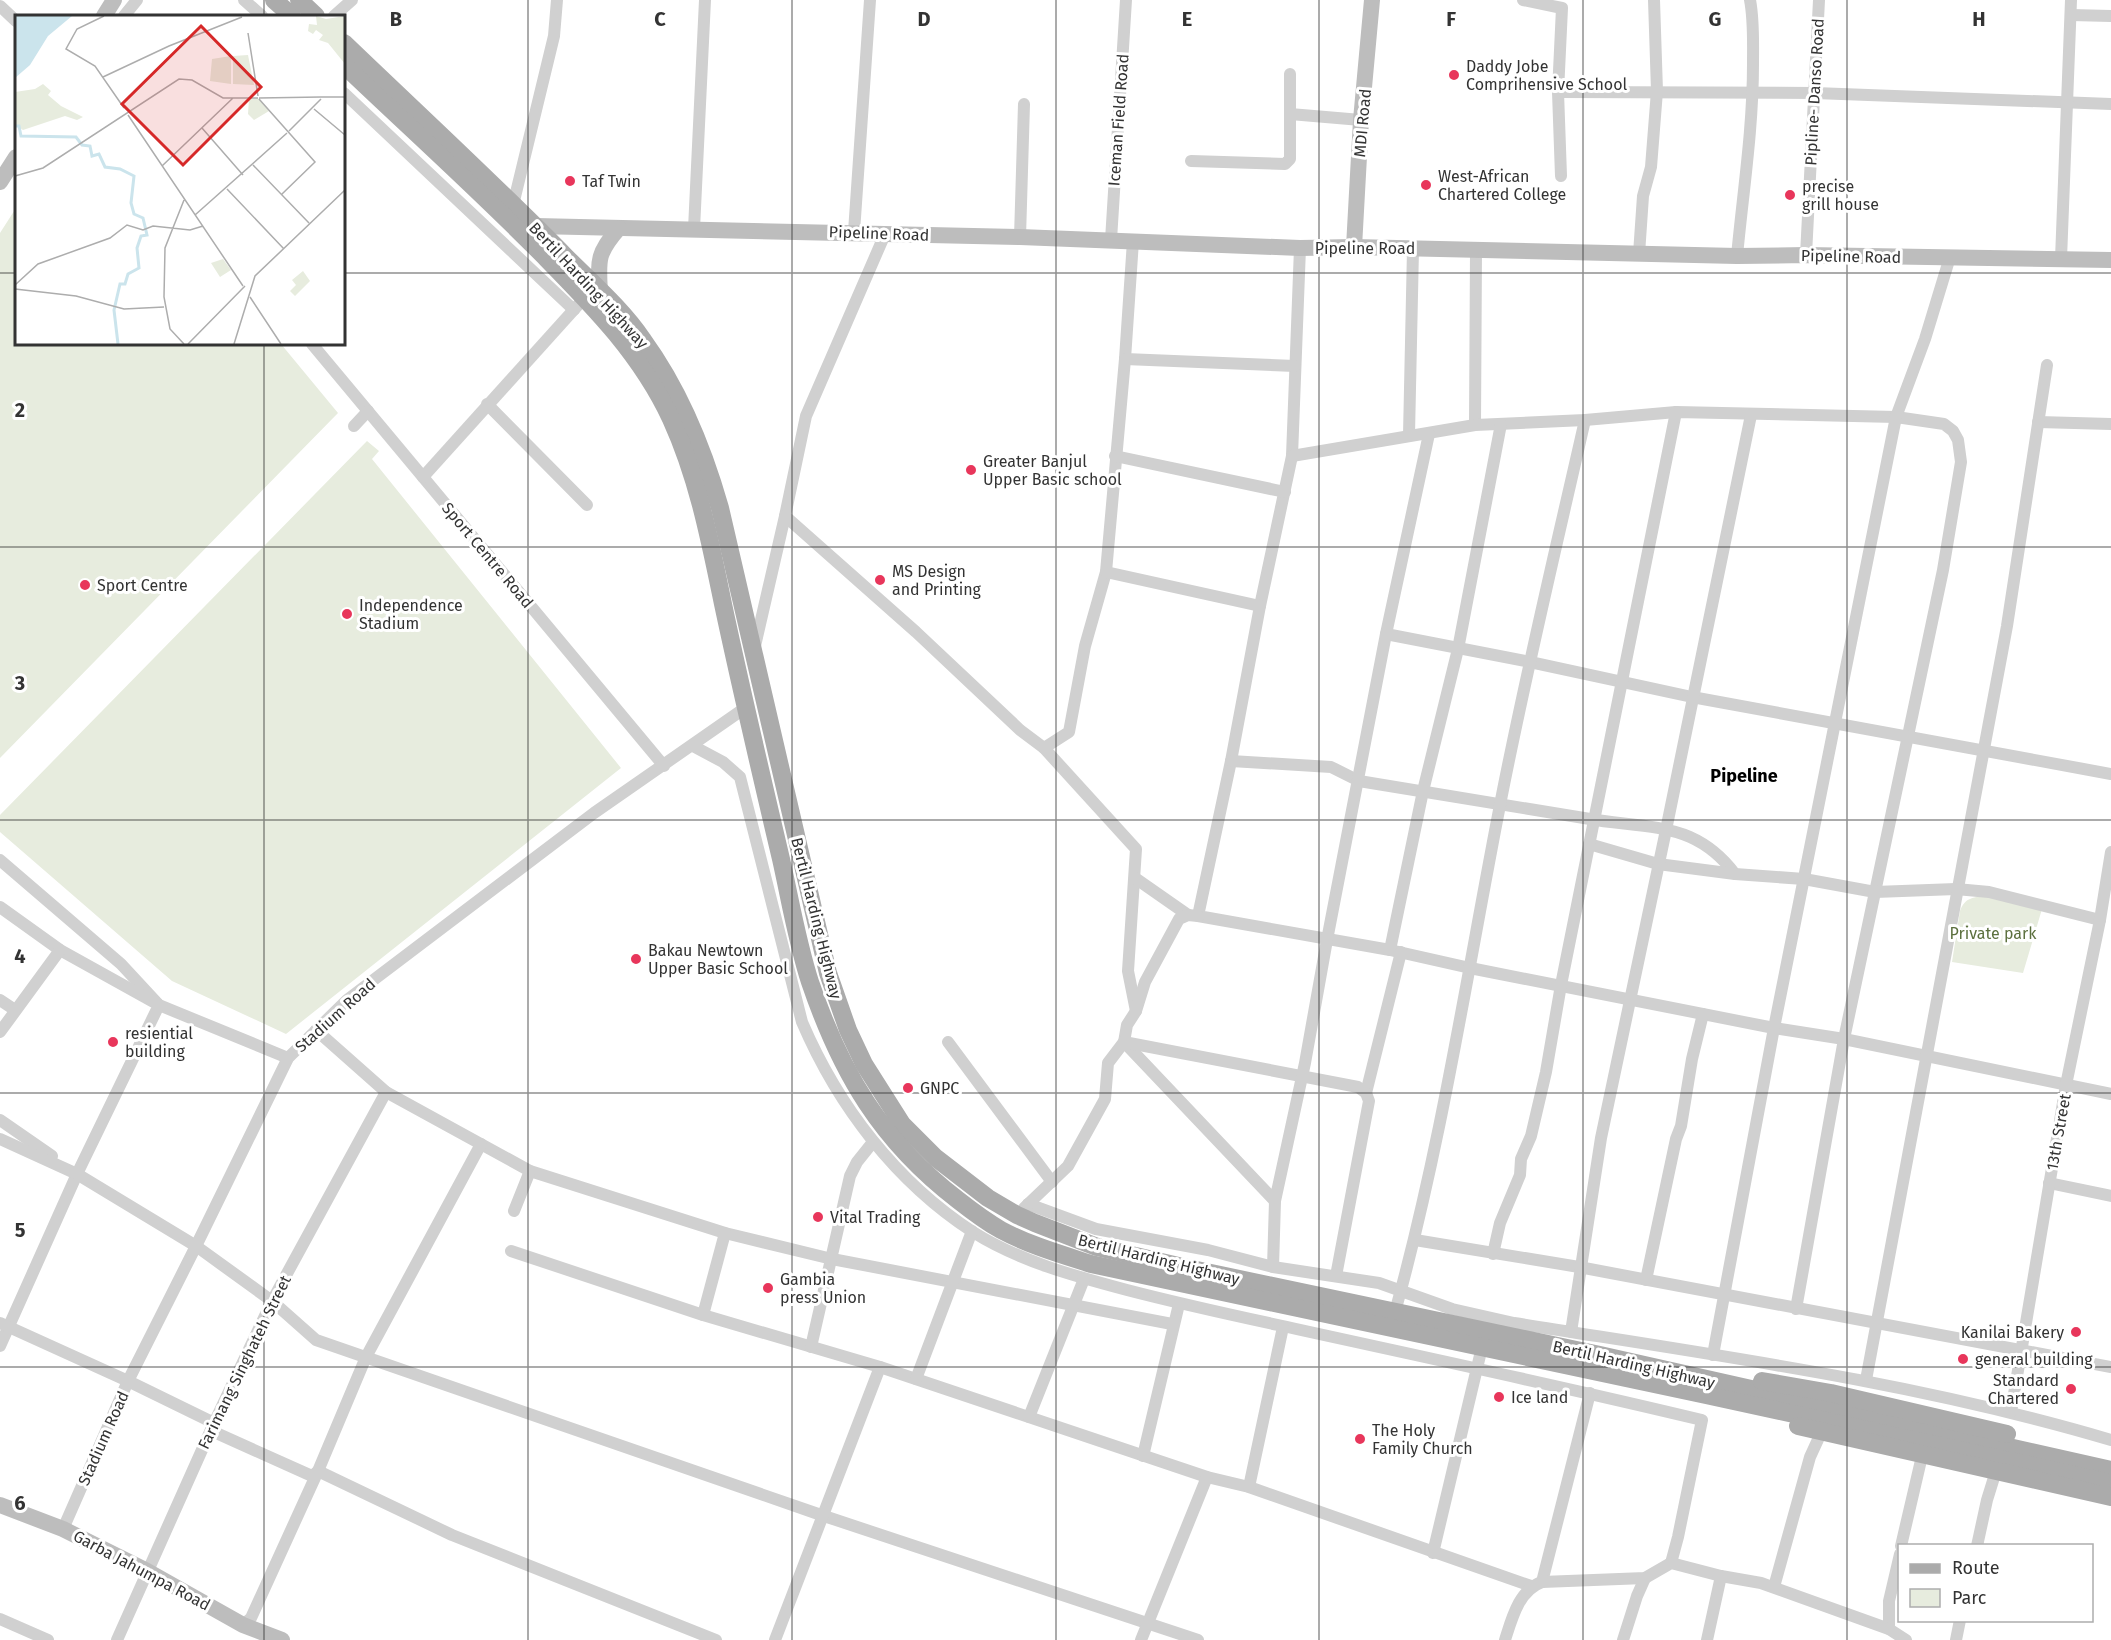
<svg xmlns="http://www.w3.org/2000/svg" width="2111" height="1640" viewBox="0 0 2111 1640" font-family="'Fira Sans',sans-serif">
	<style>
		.green { fill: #e7ecde }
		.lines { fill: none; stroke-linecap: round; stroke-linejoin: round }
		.street { stroke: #d0d0d0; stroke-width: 12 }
		.secondary { stroke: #bdbdbd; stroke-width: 16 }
		.primary { stroke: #ababab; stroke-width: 18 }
		.grid { fill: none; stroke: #333; stroke-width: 1.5; stroke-opacity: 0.55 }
		.poi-dot { fill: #e8365b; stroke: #fff; stroke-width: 2 }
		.labels { text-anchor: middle; stroke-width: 6; stroke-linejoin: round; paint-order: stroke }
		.poi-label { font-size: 16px; fill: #333; stroke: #fff; text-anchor: start }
		.street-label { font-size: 16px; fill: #333; stroke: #fff }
		.park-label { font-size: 16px; fill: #5c703e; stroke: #fff }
		.neighbourhood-label { font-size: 18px; font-weight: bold; fill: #000; stroke: #fff }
		.inset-river { fill: none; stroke: #cbe4ec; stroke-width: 3 }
		.inset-road { fill: none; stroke: #adadad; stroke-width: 1.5 }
		.view { fill: #d62828; fill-opacity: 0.15; stroke: #d62828; stroke-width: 3 }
		.inset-edge { fill: none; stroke: #333; stroke-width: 3 }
		.grid-label { font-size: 20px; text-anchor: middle; font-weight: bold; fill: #333; stroke: #fff; stroke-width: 6; stroke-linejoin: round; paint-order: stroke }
	</style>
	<rect width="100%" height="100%" fill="#fff"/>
	<g class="green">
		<path d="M16,208V344H281L338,413L0,758V233Z"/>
		<path d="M367,441L379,451L372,459L621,768L286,1034L172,981L0,832V815Z"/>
		<path d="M1988,896L2042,909L2023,973L1952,962L1960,911C1965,897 1974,897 1988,896Z"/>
	</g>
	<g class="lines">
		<g class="street">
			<path d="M244,0L262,16"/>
			<path d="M1523,0L1562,8L1558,92L1561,176"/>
			<path d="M0,6L16,21"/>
			<path d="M2071,15L2111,16"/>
			<path d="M124,16L137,0"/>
			<path d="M334,16L352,0"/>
			<path d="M1558,92L1815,93L2111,104"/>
			<path d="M344,93L574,310"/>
			<path d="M1290,114L1361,120"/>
			<path d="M1191,161L1285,164L1290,159V74"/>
			<path d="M513,205L554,36L557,0"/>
			<path d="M694,229L705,0"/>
			<path d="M854,232L870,0"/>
			<path d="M885,234L806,416L785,516L916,632L1020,730L1044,748"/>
			<path d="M1020,237L1024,104"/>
			<path d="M1111,240L1126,0"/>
			<path d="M1133,241L1125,359L1106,572L1085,646L1069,732L1044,748L1136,849L1128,971L1136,1011"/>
			<path d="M1300,248L1292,456L1260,606L1231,761L1198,916L1390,950L1470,968L1774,1028L1844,1039L2111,1094"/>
			<path d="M1639,254L1643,196L1651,167L1657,91L1654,0"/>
			<path d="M1806,255L1819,0"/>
			<path d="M1737,256C1743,192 1753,129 1753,64C1753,42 1754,21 1750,0"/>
			<path d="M2061,259L2071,0"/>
			<path d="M312,344L664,766"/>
			<path d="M1125,359L1295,366"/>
			<path d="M487,404L587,505"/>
			<path d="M2038,422L2111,424"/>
			<path d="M1475,425L1476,250"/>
			<path d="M354,426L368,411"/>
			<path d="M1409,435L1413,249"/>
			<path d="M1115,456L1285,492"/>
			<path d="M1292,456L1475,425L1585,420L1676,412L1896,417L1944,424L1953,431L1958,440L1961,462L1943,570L1844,1039L1796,1309"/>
			<path d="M423,477L579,304"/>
			<path d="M1106,572L1260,606"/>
			<path d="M1386,634L1530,662L1692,697L2111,774"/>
			<path d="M755,646L785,516"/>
			<path d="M693,746L723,762L740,777L802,1022C838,1106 896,1182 973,1232C1019,1261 1074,1276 1127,1290C1177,1303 1227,1314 1278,1325C1419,1356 1561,1386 1702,1420L1678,1537L1671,1563"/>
			<path d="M1231,761L1331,767L1359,781C1436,794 1513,807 1590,819C1622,825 1659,824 1690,837C1708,845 1723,858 1735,874"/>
			<path d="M1589,844L1658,864L1735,874L1804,879L1875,892L1956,889L1989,892L2100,920"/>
			<path d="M0,860L121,964L159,1005L288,1058"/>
			<path d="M1135,878L1188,915"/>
			<path d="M0,907L60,950L159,1005L77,1174L0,1346"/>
			<path d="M1198,916L1188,915L1179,919L1145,982L1136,1011L1127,1025L1124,1042L1275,1201"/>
			<path d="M1390,950L1423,791L1458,649L1501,424"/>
			<path d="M0,1000L15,1010"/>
			<path d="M316,1030L386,1092L530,1171L725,1233L832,1259L1172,1324"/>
			<path d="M0,1032L60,950"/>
			<path d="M948,1042L1052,1182"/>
			<path d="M1366,1093L1401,952"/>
			<path d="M0,1120L52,1156"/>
			<path d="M0,1139L77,1174L196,1246L272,1301L316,1340L824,1516L1198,1640"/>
			<path d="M2049,1183L2111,1196"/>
			<path d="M1028,1204L1096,1229L1208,1250L1273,1267L1379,1283L1452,1309L1514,1323C1714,1355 1916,1382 2111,1440"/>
			<path d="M1024,1208L1068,1166L1105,1099L1108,1063L1124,1042L1358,1087L1366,1093L1369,1101L1336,1276"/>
			<path d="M514,1211L530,1171"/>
			<path d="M1415,1240L1579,1267L2111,1367"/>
			<path d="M511,1251L703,1315L880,1367L1207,1477L1249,1487L1531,1586"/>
			<path d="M1493,1254L1500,1223L1520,1175L1521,1159L1531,1136L1546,1072L1561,985L1676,412"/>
			<path d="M1273,1267L1275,1201L1305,1063L1327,940L1386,634L1429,434"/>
			<path d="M1646,1280L1676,1139L1681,1126L1692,1059L1703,1014"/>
			<path d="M1395,1312C1441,1146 1467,974 1500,805C1525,676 1556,548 1585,420"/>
			<path d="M703,1315L725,1233"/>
			<path d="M0,1323L128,1381L214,1423V1432L312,1476L318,1471L452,1535L716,1640"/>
			<path d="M1571,1332L1601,1138L1666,830L1751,415"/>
			<path d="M811,1347L850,1176L857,1162L873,1142"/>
			<path d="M1713,1355L1774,1028L1896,417L1925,339L1950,257"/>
			<path d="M916,1379L972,1231"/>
			<path d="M1866,1380L2007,626L2047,365"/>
			<path d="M2011,1412L2066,1085L2100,920L2111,852"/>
			<path d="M1029,1417L1084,1279"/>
			<path d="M1143,1456L1179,1304"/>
			<path d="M1249,1487L1283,1327"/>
			<path d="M63,1529L128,1381L196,1246L288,1058L347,1000L594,813L745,708"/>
			<path d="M1901,1546L1922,1456"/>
			<path d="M1977,1546L1987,1500L1996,1471"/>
			<path d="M1433,1553L1482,1347"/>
			<path d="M1542,1582L1590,1393"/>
			<path d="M1774,1587L1810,1457L1821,1433"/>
			<path d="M0,1619L48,1640"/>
			<path d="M243,1625L251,1618L318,1471L366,1357L481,1144"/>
			<path d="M1889,1629V1601L1900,1554"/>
			<path d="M117,1640L214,1423L272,1301L386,1092"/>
			<path d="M775,1640L880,1367"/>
			<path d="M1141,1640L1207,1477"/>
			<path d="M1505,1640C1512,1618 1519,1590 1542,1582L1645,1578L1671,1563L1721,1576L1761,1583L1889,1629L1906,1640"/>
			<path d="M1623,1640L1637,1596L1645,1578"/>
			<path d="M1707,1640L1721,1576"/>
			<path d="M1956,1640L1960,1620"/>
		</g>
		<g class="secondary">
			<path d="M104,16L114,0"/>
			<path d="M0,182L16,157"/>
			<path d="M536,226L1020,237L1300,248L1354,247L1737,256L1806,255L2111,260"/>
			<path d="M1354,247L1361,120L1372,0"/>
			<path d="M600,292C598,260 597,253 619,228"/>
			<path d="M0,1505L63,1529L147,1571L243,1625L282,1640"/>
		</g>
		<g class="primary">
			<path d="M274,0L292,16"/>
			<path d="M299,0L316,16"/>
			<path d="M344,43C418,114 494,184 566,257C592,283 622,309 643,340C680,391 703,448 720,508L828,973L848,1030L864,1064L902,1124L936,1158L988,1198L1017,1215L1035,1223L1097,1247L1187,1268L1600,1355L2111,1470"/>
			<path d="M344,65C410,128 479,190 543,255C592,305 641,354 671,419C698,478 710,541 723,604C741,689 761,774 781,859C790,899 797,942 810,982C841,1073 881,1141 958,1200C972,1211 985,1221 1001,1230C1029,1245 1060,1254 1091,1264L1706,1395L2111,1483"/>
			<path d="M1762,1381L1831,1393L2007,1434"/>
			<path d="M1798,1426L2111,1497"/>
		</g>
	</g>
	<path class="grid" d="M264,0V16M528,0V1640M792,0V1640M1056,0V1640M1319,0V1640M1583,0V1640M1847,0V1640M0,273H16M344,273H2111M264,344V1640M0,547H2111M0,820H2111M0,1093H2111M0,1367H2111"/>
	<g class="poi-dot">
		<circle cx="1454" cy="75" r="6"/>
		<circle cx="570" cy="181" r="6"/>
		<circle cx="1426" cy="185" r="6"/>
		<circle cx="1790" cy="195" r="6"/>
		<circle cx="971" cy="470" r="6"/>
		<circle cx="880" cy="580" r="6"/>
		<circle cx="85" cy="585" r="6"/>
		<circle cx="347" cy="614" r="6"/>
		<circle cx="636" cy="959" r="6"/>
		<circle cx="113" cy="1042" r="6"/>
		<circle cx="908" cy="1088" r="6"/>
		<circle cx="818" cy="1217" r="6"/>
		<circle cx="768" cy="1288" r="6"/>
		<circle cx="2076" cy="1332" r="6"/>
		<circle cx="1963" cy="1359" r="6"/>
		<circle cx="2071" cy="1389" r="6"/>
		<circle cx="1499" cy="1397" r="6"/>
		<circle cx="1360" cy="1439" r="6"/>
	</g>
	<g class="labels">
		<g class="poi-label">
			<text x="1466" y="72">Daddy Jobe<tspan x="1466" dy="18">Comprihensive School</tspan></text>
			<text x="1438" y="182">West-African<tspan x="1438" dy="18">Chartered College</tspan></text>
			<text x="582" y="187">Taf Twin</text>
			<text x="1802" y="192">precise<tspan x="1802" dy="18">grill house</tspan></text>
			<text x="983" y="467">Greater Banjul<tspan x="983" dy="18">Upper Basic school</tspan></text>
			<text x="892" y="577">MS Design<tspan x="892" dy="18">and Printing</tspan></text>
			<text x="97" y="591">Sport Centre</text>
			<text x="359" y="611">Independence<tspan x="359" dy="18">Stadium</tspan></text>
			<text x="648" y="956">Bakau Newtown<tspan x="648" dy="18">Upper Basic School</tspan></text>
			<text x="125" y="1039">resiential<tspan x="125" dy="18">building</tspan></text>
			<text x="920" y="1094">GNPC</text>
			<text x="830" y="1223">Vital Trading</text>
			<text x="780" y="1285">Gambia<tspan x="780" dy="18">press Union</tspan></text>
			<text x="2064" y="1338" text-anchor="end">Kanilai Bakery</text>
			<text x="1975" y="1365">general building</text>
			<text x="2059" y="1386" text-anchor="end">Standard<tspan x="2059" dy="18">Chartered</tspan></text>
			<text x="1511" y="1403">Ice land</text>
			<text x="1372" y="1436">The Holy<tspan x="1372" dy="18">Family Church</tspan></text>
		</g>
		<g class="street-label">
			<text transform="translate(1814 92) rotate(-87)" y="6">Pipline- Danso Road</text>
			<text transform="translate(1118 120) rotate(-86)" y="6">Iceman Field Road</text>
			<text transform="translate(1362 123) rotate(-85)" y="6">MDI Road</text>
			<text transform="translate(879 233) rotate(2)" y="6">Pipeline Road</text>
			<text x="1365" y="254">Pipeline Road</text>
			<text transform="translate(1851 256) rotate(1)" y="6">Pipeline Road</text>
			<text transform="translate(589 285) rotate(47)" y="6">Bertil Harding Highway</text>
			<text transform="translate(488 555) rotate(50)" y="6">Sport Centre Road</text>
			<text transform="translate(817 918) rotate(76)" y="6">Bertil Harding Highway</text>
			<text transform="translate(335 1015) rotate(-42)" y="6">Stadium Road</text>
			<text transform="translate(2058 1132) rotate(-80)" y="6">13th Street</text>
			<text transform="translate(1159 1259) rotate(14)" y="6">Bertil Harding Highway</text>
			<text transform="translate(244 1362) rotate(-64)" y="6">Farimang Singhateh Street</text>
			<text transform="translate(1634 1364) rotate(13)" y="6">Bertil Harding Highway</text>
			<text transform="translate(103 1438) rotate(-66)" y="6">Stadium Road</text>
			<text transform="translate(142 1570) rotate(28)" y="6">Garba Jahumpa Road</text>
		</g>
		<g class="park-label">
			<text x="1993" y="939">Private park</text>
		</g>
		<g class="neighbourhood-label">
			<text x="1744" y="782">Pipeline</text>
		</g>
	</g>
	<g transform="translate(15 15)">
		<rect width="330" height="330" fill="#fff"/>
		<path d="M301,1L311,4L330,1V49L313,28L304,25L308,20L301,15L298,19L293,16L294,9L302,10ZM233,40L239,70L218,69V41ZM216,41V69L195,66L197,44ZM28,69L36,76L33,80L46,91L68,102L62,105L50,101L8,115L0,109V77L20,74ZM243,83L254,96L239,105L233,99L234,84ZM208,244L216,255L205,262L196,248ZM288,256L295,266L280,281L275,276L281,270L277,265Z" fill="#e7ecde"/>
		<path d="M0,1H57L33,21L15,50L0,63Z" fill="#cbe4ec"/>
		<path class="inset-river" d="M0,111H4L6,121L61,122L67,130L75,131L77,141L84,139L90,152L105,154L119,161L116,188L119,199L128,203L132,220L126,221L122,233L124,253L113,259L110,269H105L99,295L103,329"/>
		<path class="inset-road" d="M89,1L62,14L51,34L80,51L109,93M233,18L243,81M88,62L154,31L227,2M306,82H330M244,83L306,82M244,84L300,147L267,179M299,94L330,120M113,100L228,271M187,113L228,160M274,116L306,84M238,150L294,208M147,151L218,83M0,161L28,153L164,64L177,65L208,83H243M212,174L269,234M180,200L272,118M0,270L23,249L95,223L112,210L128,215L138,211L175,215L188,211M0,274L61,281L109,294L149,292M235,282L266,329M169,329L155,314L149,282L150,233L169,185M173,329L230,271M219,329L240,261L330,175"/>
		<path class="view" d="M186,11L246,72L168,150L107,89Z"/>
		<rect width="330" height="330" class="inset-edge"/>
	</g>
	<g class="grid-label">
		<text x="396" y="26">B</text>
		<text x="660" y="26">C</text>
		<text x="924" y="26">D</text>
		<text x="1187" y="26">E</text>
		<text x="1451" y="26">F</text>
		<text x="1715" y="26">G</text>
		<text x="1979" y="26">H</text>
		<text x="20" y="417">2</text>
		<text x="20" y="690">3</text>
		<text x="20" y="963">4</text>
		<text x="20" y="1237">5</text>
		<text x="20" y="1510">6</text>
	</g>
	<rect x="1898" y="1544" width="195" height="78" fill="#ffffff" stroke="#adadad" stroke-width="1.5"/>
	<rect x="1910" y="1564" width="30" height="9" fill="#ababab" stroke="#adadad" stroke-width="1.5"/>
	<text x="1952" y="1574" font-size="18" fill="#333333">Route</text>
	<rect x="1910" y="1589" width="30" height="18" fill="#e7ecde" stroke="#adadad" stroke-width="1.5"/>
	<text x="1952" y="1604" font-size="18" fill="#333333">Parc</text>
</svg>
